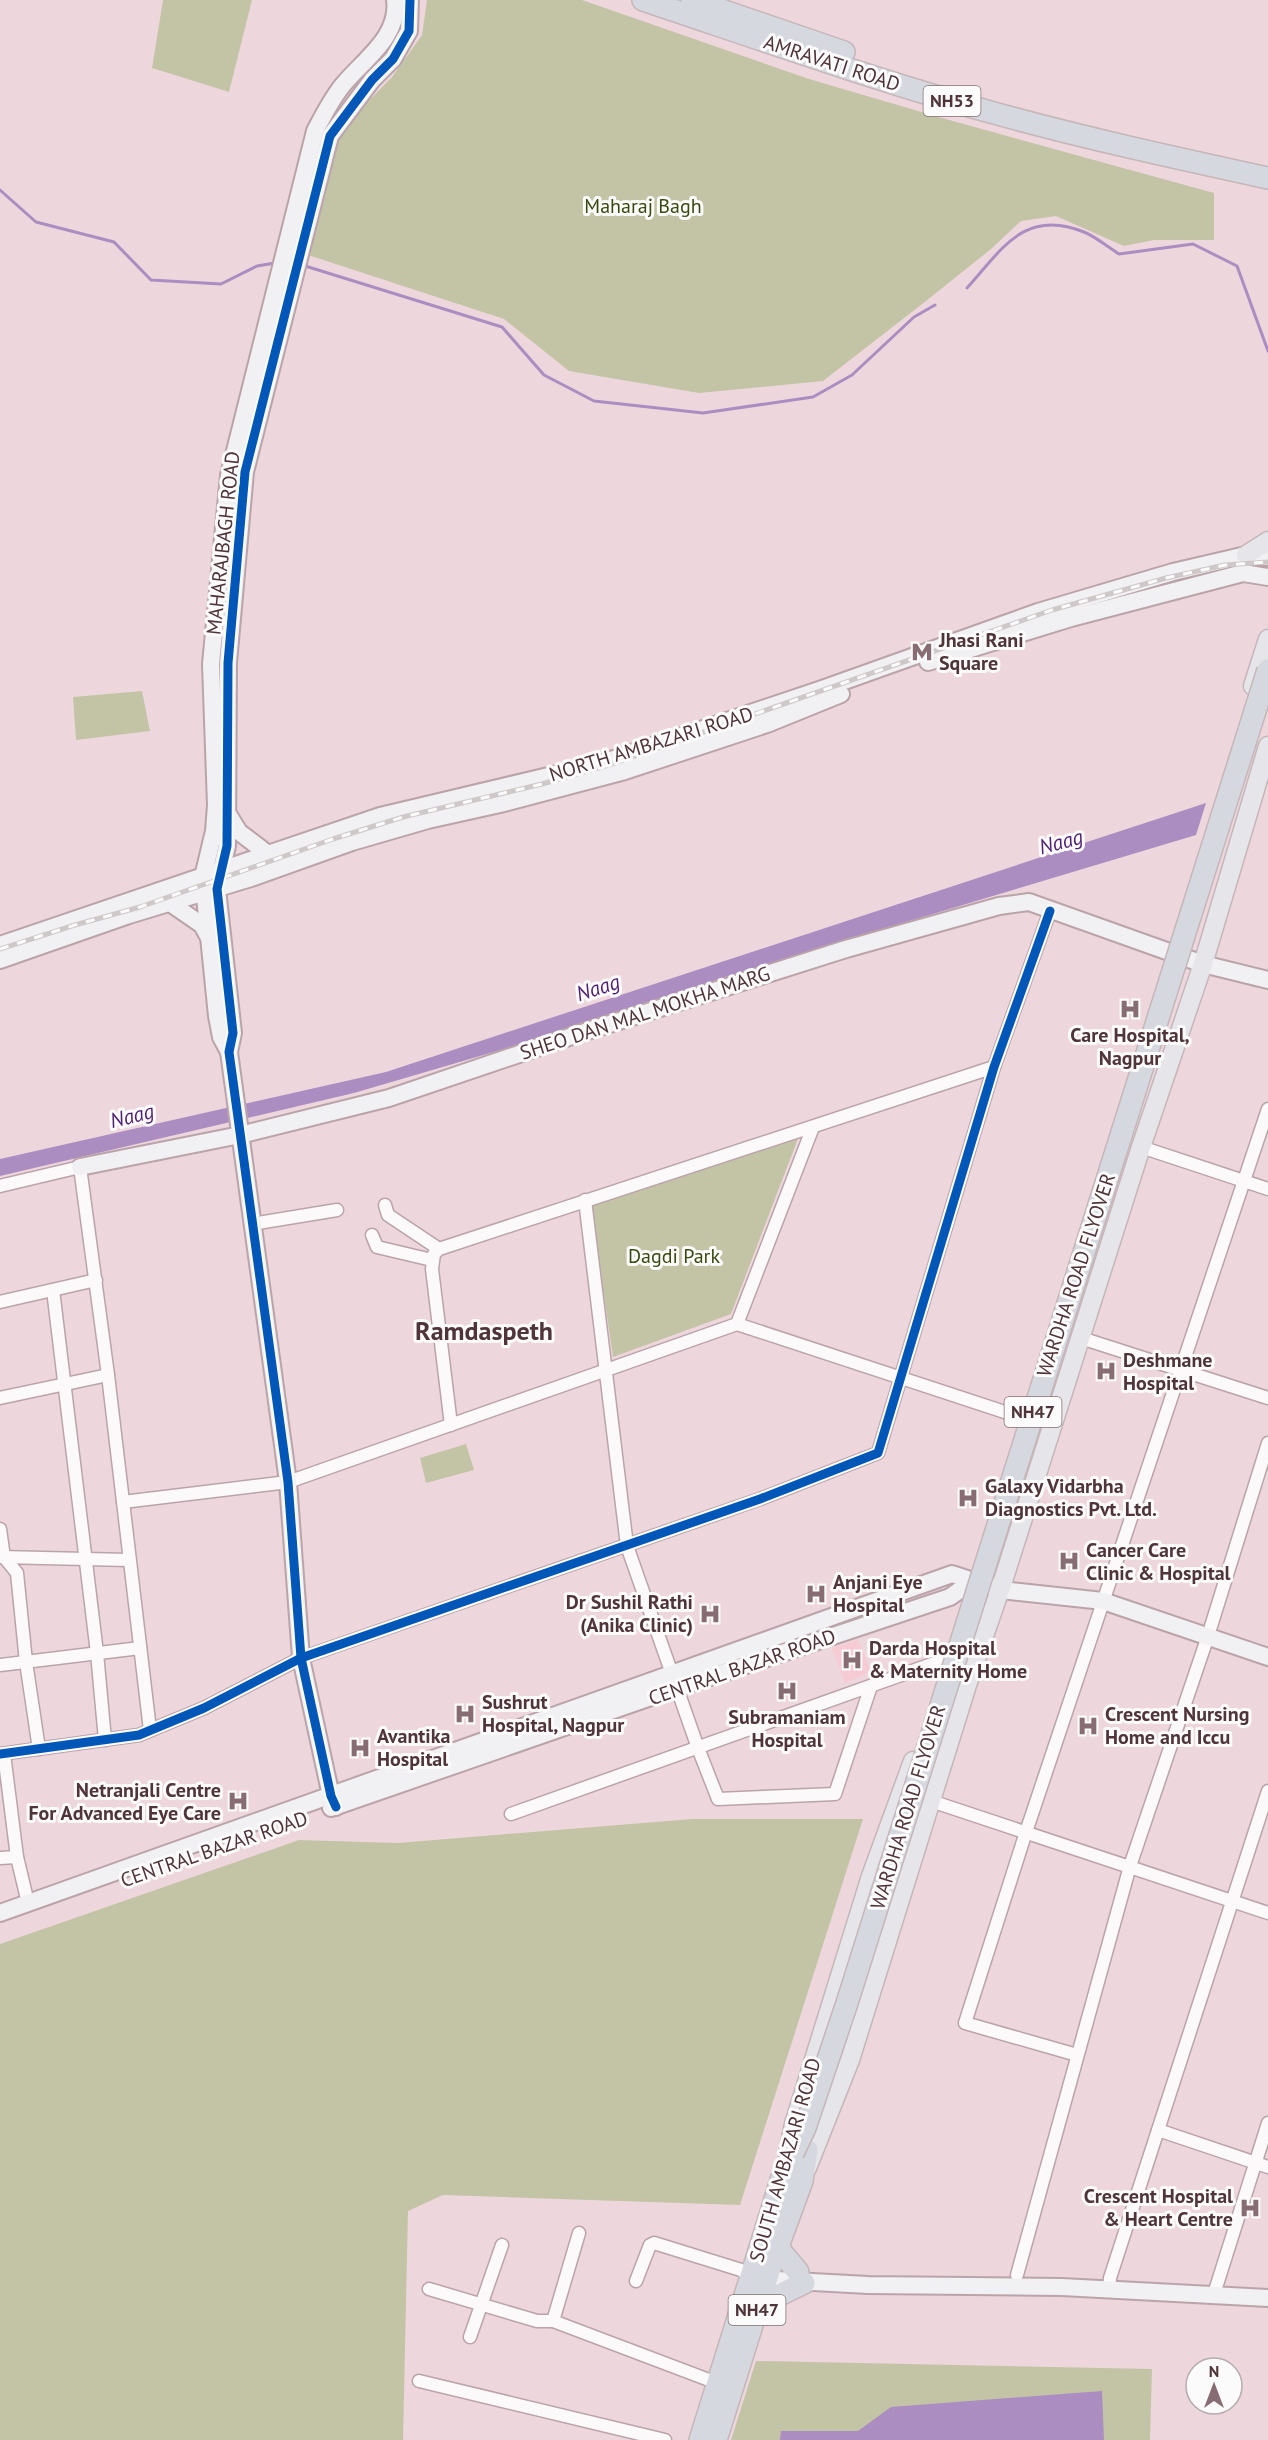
<svg xmlns="http://www.w3.org/2000/svg" width="1268" height="2440" viewBox="0 0 1268 2440" font-family="'PT Sans',sans-serif">
	<style>
		.built { fill: #f6cbd4 }
		.green { fill: #c3c4a6 }
		.water { fill: #ac8dc1 }
		.lines { fill: none; stroke-linecap: round; stroke-linejoin: round }
		.stream { stroke: #ac8dc1; stroke-width: 3 }
		.street-casing { stroke: #baa4a9; stroke-width: 15 }
		.secondary-casing { stroke: #baa4a9; stroke-width: 20 }
		.primary-casing { stroke: #c5b6b9; stroke-width: 21 }
		.highway-casing { stroke: #c5b6b9; stroke-width: 24 }
		.street { stroke: #fcf9fa; stroke-width: 12 }
		.secondary { stroke: #f1f0f2; stroke-width: 16 }
		.primary { stroke: #e6e5ea; stroke-width: 18 }
		.highway { stroke: #d5d9df; stroke-width: 21 }
		.rail-casing { stroke: #cfc8c9; stroke-width: 5 }
		.rail { stroke: #fbfbfb; stroke-width: 3; stroke-dasharray: 9; stroke-linecap: butt }
		.highway-bridge-casing { stroke: #c5b6b9; stroke-width: 24; stroke-linecap: butt }
		.highway-bridge { stroke: #d5d9df; stroke-width: 21 }
		.cycleway-casing { stroke: #fbfbfb; stroke-width: 13 }
		.cycleway { stroke: #0057b8; stroke-width: 9 }
		.labels { text-anchor: middle; stroke-width: 6; stroke-linejoin: round; paint-order: stroke }
		.shield { fill: #fbfbfb; stroke: #837074; stroke-width: 1.5 }
		.shield-label { font-size: 18px; font-weight: bold; fill: #4f343a }
		.street-label { font-size: 20px; fill: #4f343a; stroke: #fbfbfb }
		.park-label { font-size: 20px; fill: #38490d; stroke: #fbfbfb }
		.poi-label { font-size: 20px; font-weight: bold; fill: #4f343a; stroke: #fbfbfb; text-anchor: start }
		.water-label { font-size: 21px; font-style: italic; fill: #4f1f77; stroke: #fbfbfb }
		.district-label { font-size: 26px; font-weight: bold; fill: #4f343a; stroke: #fbfbfb }
	</style>
	<rect width="100%" height="100%" fill="#eed7dc"/>
	<path class="built" d="M858,1640L871,1672L845,1683L832,1648Z"/>
	<g class="green">
		<path d="M163,0H252L229,92L152,68Z"/>
		<path d="M427,0H582L809,79L942,118L1214,193V240H1154L1124,246L1056,216L1021,221L991,249L926,301L823,381L699,393L569,371L504,319L305,254L340,130L392,77L422,35Z"/>
		<path d="M142,691L150,731L76,740L73,697Z"/>
		<path d="M799,1136L731,1314L613,1357L591,1206Z"/>
		<path d="M466,1444L474,1470L426,1483L420,1458Z"/>
		<path d="M692,1819H863L740,2205L443,2195L408,2211L403,2440H0V1944L299,1840L398,1843Z"/>
		<path d="M756,2361L1152,2369L1150,2440H731Z"/>
	</g>
	<g class="water">
		<path d="M1206,803L1196,835L893,926L589,1024L354,1093L0,1176V1159L386,1072Z"/>
		<path d="M1102,2391L1104,2440H780L781,2431H858L891,2407Z"/>
	</g>
	<g class="lines">
		<g class="stream">
			<path d="M0,190L36,222L114,242L151,280L221,284L257,266L275,263"/>
			<path d="M302,265L502,327L544,375L594,401L703,413L813,397L852,375L914,317L935,305"/>
			<path d="M967,288C1003,248 1025,208 1084,232C1096,237 1108,247 1119,254L1193,244L1237,266L1268,351"/>
		</g>
		<defs>
			<g id="street">
				<path d="M1141,1147L1268,1189"/>
				<path d="M0,1186L80,1167L108,1375L150,1730"/>
				<path d="M585,1200L627,1546L698,1748L718,1799L835,1794L871,1686"/>
				<path d="M385,1205L388,1215L439,1249"/>
				<path d="M252,1224L337,1210"/>
				<path d="M372,1235L377,1247L432,1260"/>
				<path d="M53,1290L97,1653L105,1740"/>
				<path d="M0,1302L96,1280"/>
				<path d="M737,1324L1023,1418"/>
				<path d="M1081,1338L1268,1398"/>
				<path d="M0,1398L108,1375"/>
				<path d="M451,1425L432,1269L434,1254L439,1249L994,1067"/>
				<path d="M123,1502L288,1482L737,1324L813,1127"/>
				<path d="M0,1529L4,1557L17,1573L26,1662L39,1749"/>
				<path d="M0,1557L129,1560"/>
				<path d="M0,1665L140,1648"/>
				<path d="M0,1754L139,1735L204,1708L301,1658L760,1499L878,1453L994,1067L1050,911"/>
				<path d="M4,1754L17,1857L28,1903"/>
				<path d="M931,1801L1268,1913"/>
				<path d="M511,1814L946,1659"/>
				<path d="M0,1858L17,1857"/>
				<path d="M1077,2055L965,2023L1026,1832L1268,1109"/>
				<path d="M1158,2130L1268,2167"/>
				<path d="M1017,2275L1130,1866L1208,1636L1268,1443"/>
				<path d="M636,2281L650,2245L654,2243L741,2270L751,2278"/>
				<path d="M429,2289L537,2321H553L717,2383"/>
				<path d="M1109,2289L1110,2278L1268,1791"/>
				<path d="M1214,2294L1268,2123"/>
				<path d="M553,2321L579,2233"/>
				<path d="M470,2337L502,2245"/>
				<path d="M419,2381L665,2440"/>
			</g>
			<g id="secondary">
				<path d="M928,662L1071,618L1243,573L1268,577"/>
				<path d="M228,814L239,832L268,854"/>
				<path d="M170,903L202,925L208,936"/>
				<path d="M0,945L380,816L599,764L822,689L1038,612L1173,572L1246,555L1268,557"/>
				<path d="M0,960L129,915L251,878L352,842L428,820L500,804L625,771L767,724L841,694"/>
				<path d="M229,1052L221,1037L217,1016L203,877L214,831L216,805L211,664L229,475L315,131C323,116 331,100 342,86C362,61 400,37 395,0"/>
				<path d="M80,1167L240,1135L389,1098L575,1035L846,949L999,906L1029,902L1203,964L1268,980"/>
				<path d="M336,1807L331,1796L301,1658L288,1482L229,1052L233,1033L217,889L227,846L228,663L245,472L330,136L372,80L393,59L409,31L410,0"/>
				<path d="M331,1808L677,1688L950,1597L971,1582"/>
				<path d="M0,1913L952,1574L1001,1590L1103,1601L1268,1657"/>
				<path d="M756,2279L868,2285L1062,2287L1268,2298"/>
			</g>
			<g id="primary">
				<path d="M1246,555L1268,541"/>
				<path d="M1253,686L1268,639"/>
				<path d="M789,2149L794,2124L871,1876L913,1761"/>
				<path d="M807,2168L850,2060L967,1685L1003,1581L1141,1147L1203,964L1268,746"/>
			</g>
			<g id="highway">
				<path d="M643,0C760,39 875,80 994,113C1084,138 1176,158 1268,178"/>
				<path d="M692,0L844,52"/>
				<path d="M778,2248L798,2272"/>
				<path d="M759,2305L804,2283"/>
				<path d="M700,2440L782,2177L793,2153"/>
				<path d="M716,2440L769,2271L802,2181L807,2150"/>
			</g>
		</defs>
		<use href="#street" class="street-casing"/>
		<use href="#secondary" class="secondary-casing"/>
		<use href="#primary" class="primary-casing"/>
		<use href="#highway" class="highway-casing"/>
		<use href="#street" class="street"/>
		<use href="#secondary" class="secondary"/>
		<use href="#primary" class="primary"/>
		<use href="#highway" class="highway"/>
		<defs>
			<path id="rail" d="M0,949L75,925L140,907L333,839L403,817L542,784L612,764L1052,610L1166,578L1225,565L1268,562"/>
		</defs>
		<use href="#rail" class="rail-casing"/>
		<use href="#rail" class="rail"/>
		<defs>
			<path id="highway-bridge" d="M793,2153L805,2128L847,2003L1268,670"/>
		</defs>
		<use href="#highway-bridge" class="highway-bridge-casing"/>
		<use href="#highway-bridge" class="highway-bridge"/>
		<defs>
			<g id="cycleway">
				<path d="M0,1754L139,1735L204,1708L301,1658L760,1499L878,1453L994,1067L1050,911"/>
				<path d="M336,1807L331,1796L301,1658L288,1482L229,1052L233,1033L217,889L227,846L228,663L245,472L330,136L372,80L393,59L409,31L410,0"/>
			</g>
		</defs>
		<use href="#cycleway" class="cycleway-casing"/>
		<use href="#cycleway" class="cycleway"/>
	</g>
	<defs>
		<symbol id="metro-bare" viewBox="-9 -9 18 18"><path d="M-5.5 5V-5H-3L0 0L3-5H5.5V5H3V-.5L0 4L-3-.5V5Z" fill="#876d73" stroke="#fbfbfb" stroke-width="2.5" paint-order="stroke"/></symbol>
		<symbol id="hospital-bare" viewBox="-9 -9 18 18"><path d="M-5-5h3v3.5h4V-5h3V5h-3V1.5h-4V5h-3Z" fill="#876d73" stroke="#fbfbfb" stroke-width="2.5" paint-order="stroke"/></symbol>
	</defs>
	<g fill-rule="evenodd">
		<use href="#metro-bare" x="907" y="637" width="30" height="30"/>
		<use href="#hospital-bare" x="1115" y="994" width="30" height="30"/>
		<use href="#hospital-bare" x="1091" y="1356" width="30" height="30"/>
		<use href="#hospital-bare" x="953" y="1483" width="30" height="30"/>
		<use href="#hospital-bare" x="1054" y="1546" width="30" height="30"/>
		<use href="#hospital-bare" x="801" y="1579" width="30" height="30"/>
		<use href="#hospital-bare" x="695" y="1599" width="30" height="30"/>
		<use href="#hospital-bare" x="837" y="1645" width="30" height="30"/>
		<use href="#hospital-bare" x="772" y="1676" width="30" height="30"/>
		<use href="#hospital-bare" x="450" y="1699" width="30" height="30"/>
		<use href="#hospital-bare" x="1073" y="1711" width="30" height="30"/>
		<use href="#hospital-bare" x="345" y="1733" width="30" height="30"/>
		<use href="#hospital-bare" x="223" y="1786" width="30" height="30"/>
		<use href="#hospital-bare" x="1235" y="2193" width="30" height="30"/>
	</g>
	<g class="labels">
		<g class="shield">
			<rect x="923.5" y="86" width="57" height="30" rx="4.5"/>
			<rect x="1004.5" y="1397" width="57" height="30" rx="4.5"/>
			<rect x="728.5" y="2295" width="57" height="30" rx="4.5"/>
		</g>
		<g class="shield-label">
			<text x="952" y="107">NH53</text>
			<text x="1033" y="1418">NH47</text>
			<text x="757" y="2316">NH47</text>
		</g>
		<g class="street-label">
			<text transform="translate(832 63) rotate(18)" y="7">AMRAVATI ROAD</text>
			<text transform="translate(223 543) rotate(-84)" y="7">MAHARAJBAGH ROAD</text>
			<text transform="translate(651 744) rotate(-17)" y="7">NORTH AMBAZARI ROAD</text>
			<text transform="translate(645 1013) rotate(-18)" y="7">SHEO DAN MAL MOKHA MARG</text>
			<text transform="translate(1076 1275) rotate(-72)" y="7">WARDHA ROAD FLYOVER</text>
			<text transform="translate(742 1667) rotate(-19)" y="7">CENTRAL BAZAR ROAD</text>
			<text transform="translate(908 1807) rotate(-73)" y="7">WARDHA ROAD FLYOVER</text>
			<text transform="translate(214 1849) rotate(-19)" y="7">CENTRAL BAZAR ROAD</text>
			<text transform="translate(785 2160) rotate(-74)" y="7">SOUTH AMBAZARI ROAD</text>
		</g>
		<g class="park-label">
			<text x="643" y="213">Maharaj Bagh</text>
			<text x="674" y="1263">Dagdi Park</text>
		</g>
		<g class="poi-label">
			<text x="939" y="647">Jhasi Rani<tspan x="939" dy="23">Square</tspan></text>
			<text x="1130" y="1042" text-anchor="middle">Care Hospital,<tspan x="1130" dy="23">Nagpur</tspan></text>
			<text x="1123" y="1367">Deshmane<tspan x="1123" dy="23">Hospital</tspan></text>
			<text x="985" y="1493">Galaxy Vidarbha<tspan x="985" dy="23">Diagnostics Pvt. Ltd.</tspan></text>
			<text x="1086" y="1557">Cancer Care<tspan x="1086" dy="23">Clinic &amp; Hospital</tspan></text>
			<text x="833" y="1589">Anjani Eye<tspan x="833" dy="23">Hospital</tspan></text>
			<text x="693" y="1609" text-anchor="end">Dr Sushil Rathi<tspan x="693" dy="23">(Anika Clinic)</tspan></text>
			<text x="869" y="1655">Darda Hospital<tspan x="869" dy="23">&amp; Maternity Home</tspan></text>
			<text x="482" y="1709">Sushrut<tspan x="482" dy="23">Hospital, Nagpur</tspan></text>
			<text x="1105" y="1721">Crescent Nursing<tspan x="1105" dy="23">Home and Iccu</tspan></text>
			<text x="787" y="1724" text-anchor="middle">Subramaniam<tspan x="787" dy="23">Hospital</tspan></text>
			<text x="377" y="1743">Avantika<tspan x="377" dy="23">Hospital</tspan></text>
			<text x="221" y="1797" text-anchor="end">Netranjali Centre<tspan x="221" dy="23">For Advanced Eye Care</tspan></text>
			<text x="1233" y="2203" text-anchor="end">Crescent Hospital<tspan x="1233" dy="23">&amp; Heart Centre</tspan></text>
		</g>
		<g class="water-label">
			<text transform="translate(1061 842) rotate(-15)" y="7">Naag</text>
			<text transform="translate(598 988) rotate(-18)" y="7">Naag</text>
			<text transform="translate(132 1116) rotate(-14)" y="7">Naag</text>
		</g>
		<g class="district-label">
			<text x="484" y="1340">Ramdaspeth</text>
		</g>
	</g>
	<g transform="translate(1214 2386)"><circle r="28" fill="#fbfbfb" stroke="#b6abae" stroke-width="1.5"/>
	<path d="M0-4.5L10 22L0 15L-10 22Z" fill="#876d73"/>
	<text y="-9" font-size="16" font-weight="bold" text-anchor="middle" fill="#4f343a">N</text>
	</g>
</svg>
